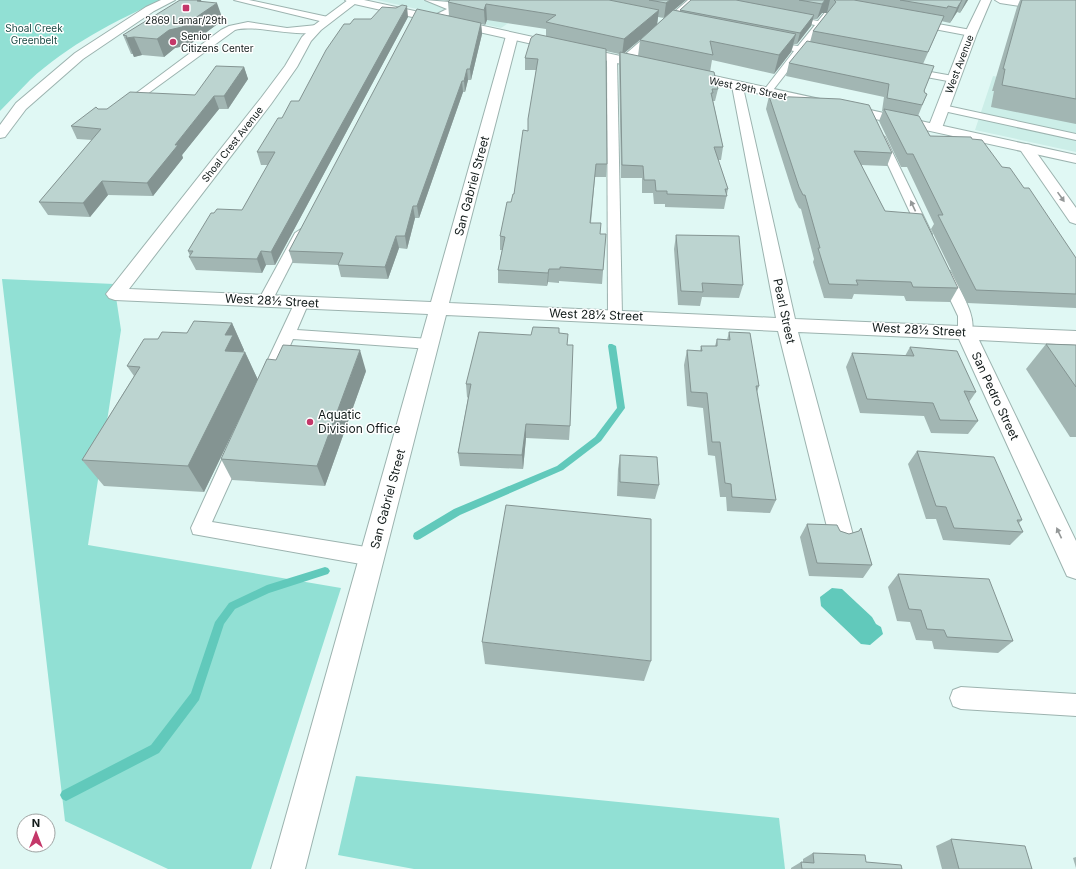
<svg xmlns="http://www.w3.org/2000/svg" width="1076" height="869" viewBox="0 0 1076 869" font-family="Inter,sans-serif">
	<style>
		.built { fill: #cceee8 }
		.green { fill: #91e0d4 }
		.water { fill: #61c9bb }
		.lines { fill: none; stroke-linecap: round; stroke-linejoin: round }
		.stream { fill: #61c9bb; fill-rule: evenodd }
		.service-casing { stroke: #9cb3af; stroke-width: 2 }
		.minor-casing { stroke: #9cb3af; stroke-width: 2 }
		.tertiary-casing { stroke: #9cb3af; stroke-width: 2 }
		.primary-casing { stroke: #9cb3af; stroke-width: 2 }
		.service { fill: #fff; fill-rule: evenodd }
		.minor { fill: #fff; fill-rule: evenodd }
		.tertiary { fill: #fff; fill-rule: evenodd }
		.primary { fill: #fff; fill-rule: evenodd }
		.wall { fill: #a2b6b3; fill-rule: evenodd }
		.shaded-wall { fill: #849492 }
		.building { fill: #bcd4d0; stroke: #849492 }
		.oneway { fill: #949898 }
		.poi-dot { fill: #c43769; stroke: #fff; stroke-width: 1.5 }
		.labels { text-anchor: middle; stroke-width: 3; stroke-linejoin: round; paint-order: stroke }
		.far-poi-label { font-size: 10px; fill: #121b1a; stroke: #fff }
		.far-park-label { font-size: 10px; fill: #1b4a44; stroke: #fff }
		.far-street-label { font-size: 10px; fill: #121b1a; stroke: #fff }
		.street-label { font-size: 12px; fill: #121b1a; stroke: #fff }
		.poi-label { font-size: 12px; fill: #121b1a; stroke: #fff; text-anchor: start }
	</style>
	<rect width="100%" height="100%" fill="#e0f8f4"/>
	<g class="built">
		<path d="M377,0H543L501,28Z"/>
		<path d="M993,76L1076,92V152L975,130Z"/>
	</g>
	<g class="green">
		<path d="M0,0H161C115,21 68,45 30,80C20,90 10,101 0,111Z"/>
		<path d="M2,279L114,284L121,330L88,545L341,588L251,869H168L65,821Z"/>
		<path d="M356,776L779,818L785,869H414L338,855Z"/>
	</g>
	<path class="water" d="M832,588L842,589L872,617L876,624L881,627L883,634L870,645L861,644L821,606L820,597Z"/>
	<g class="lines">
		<g class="stream">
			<path d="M609,344H612L616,346L625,408L601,441L563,470L460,515L420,539L417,540L414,539L413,536L414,533L454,509L557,466L595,437L617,408L608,346Z"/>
			<path d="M325,567L328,568L330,571L328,574L269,593L235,609L224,624L199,700L159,753L70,799L66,801L62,799L60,795L62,791L151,745L191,693L215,622L229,603L267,585Z"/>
		</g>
		<defs>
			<g id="service">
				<path d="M234,0H249L328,17L332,20L328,23Z"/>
				<path d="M425,0L449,2L456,8C452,15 439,22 431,21V17L447,9Z"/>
				<path d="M835,0H843L806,48L826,52V56L802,53L770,94H764L762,92L764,90L794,51L768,46V42L798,46L815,25L788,20V16L818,21Z"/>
				<path d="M916,20L971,30L975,33L971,36L913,25V21Z"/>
				<path d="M248,22L287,28L317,25L321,28C307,42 256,23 235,30L128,108H120L119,106L221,30L229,26Z"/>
				<path d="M612,55L617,58L622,316L620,319H610L608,316L607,58Z"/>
				<path d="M908,68L953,76L958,79L953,82L905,73V69Z"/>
				<path d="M943,105L1076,134V140L939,110L938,108L939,106Z"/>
				<path d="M880,134L885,137L932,234L931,237L926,238L920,234L875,137Z"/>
				<path d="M301,229L307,233L272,301L270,304H260L258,301L295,233Z"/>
				<path d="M945,270L950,271L952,274C959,289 980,320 970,336L965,337L960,336L958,332V316L938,274L940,271Z"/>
				<path d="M302,297L307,299L309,302L297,330L430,339L435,340L438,344L435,348L430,349L293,339L278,372L272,373L266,372L264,368L295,302L297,299Z"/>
				<path d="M236,442L242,444L245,449L212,522L372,548L379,551L382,557L379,563L372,566L193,534L191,528L227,449L230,444Z"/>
				<path d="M961,687L1076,694V716L961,709L953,706L950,698L953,690Z"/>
			</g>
			<g id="minor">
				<path d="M348,0H360L321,30L311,41L297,67L271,104L129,289L431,302L506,36L512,33L518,36L449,303L776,318L732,86L738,82L742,83L795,319L1076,331V345L979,340L1076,541V579L1067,576L959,339L798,332L853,535L850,543L841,546L832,543L829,535L778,331L446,315L305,869H271L428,314L115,300L109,298L106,294L261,98L285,66L302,37L313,26Z"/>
				<path d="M688,0H699L629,64H621L619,61L621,58Z"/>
				<path d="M981,0H991L977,33L942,128L940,131H930L928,128L965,33Z"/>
				<path d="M995,0H1020L1076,9V15L1000,3Z"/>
				<path d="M1026,144L1031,145L1076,208V224L1070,222L1019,148L1021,145Z"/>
			</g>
			<g id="tertiary">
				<path d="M345,0H364L648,62L654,66L648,70L350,3Z"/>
				<path d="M687,70L1076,155V163L683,77L681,74Z"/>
			</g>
			<path id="primary" d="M161,0H175L154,11L83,59L26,109L5,137L0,138V125L16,103L75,53L146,7Z"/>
		</defs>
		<use href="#service" class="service-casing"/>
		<use href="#minor" class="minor-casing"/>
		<use href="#tertiary" class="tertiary-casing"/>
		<use href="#primary" class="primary-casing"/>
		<use href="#service" class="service"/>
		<use href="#minor" class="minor"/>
		<use href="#tertiary" class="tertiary"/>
		<use href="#primary" class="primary"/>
	</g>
	<g class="wall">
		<path d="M443,0H686L674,10L680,11V10L691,0H968L960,13L957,12L950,23L941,21V23L923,64L925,93L927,94L918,116L930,136L972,139L1024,188L1076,258V308L967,303L931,229L934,224L907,167H901L879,121L883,111H882L884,97L786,76L789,63L810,42L813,31L827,13H822L817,19H813L811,26L797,44H794L791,52L774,74L712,60L710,72L718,89L715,101H713L723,147L721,160H718L728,189L724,209L665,207V204H654L653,193H642V178H621L619,64V54L606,51L607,164L606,177H595L591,223L600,234H606L602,284L559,281V283L548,282L547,286L498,283V270L502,250H500V236L511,202L514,194L528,131L536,70H525V58L546,36V29L487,20L485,25L481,24L482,34L471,80H468L465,92H463L419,218H415L407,249L399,248L388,279L341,277L338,265L293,263L289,251L449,16L448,2L449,1ZM658,17L664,18L657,24ZM640,40L638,56L624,53Z"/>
		<path d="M1020,0H1076V124L991,107L994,91H992L1017,7Z"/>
		<path d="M202,1L223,20L189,45L175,48L164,57L142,55L134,57L133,54H131L123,35Z"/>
		<path d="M408,17L275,265H266L262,273L196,270L189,257L190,256L188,251L214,213L242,210L268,165H261L257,152L282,118L299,101L350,24L371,19Z"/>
		<path d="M244,67L248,79L228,109H219L182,155L183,158L153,196L108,195L90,217L48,215L39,202L92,140L77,139L71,126L98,109H107L195,95Z"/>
		<path d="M769,96L892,153L887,166L861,165L885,211L958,288L950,302L906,301L904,296L854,294L852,299L824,298L813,262L814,259L801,209L799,208L795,200L766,109Z"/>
		<path d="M676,235L743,285L739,298L702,297L700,306L678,305L674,249Z"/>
		<path d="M232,323L244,350L243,352H245L258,380L204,492L104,486L82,460L134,376L127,366L158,339Z"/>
		<path d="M729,332L759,386L757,392L776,500L770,513L727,511L726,497H720L715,456L708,455L703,408L687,406L684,365L687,350L700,351L701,346H715L717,339L727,340Z"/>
		<path d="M559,333L567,345L570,426L569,440L526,438L523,469L460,466L458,453L468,398L467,397L466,384L531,335Z"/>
		<path d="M1046,344L1076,345V437H1070L1026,369Z"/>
		<path d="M910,347L976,392L969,402L978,421L968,434L931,433L924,416L860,413L846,367L852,353L905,356Z"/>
		<path d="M366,371L325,486L232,480L221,459Z"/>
		<path d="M917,451L1022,520L1019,523L1023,532L1010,545L943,540L936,519H926L908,464Z"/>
		<path d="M620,455L659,485L655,499L617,496L618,469Z"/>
		<path d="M807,524L840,531L849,534L859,531L861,528L872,565L863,578L809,576L800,537Z"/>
		<path d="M898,574L1013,641L998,653L934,649L932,641L916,640L910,622L897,621L888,587Z"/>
		<path d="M482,642L651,661L644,681L485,664Z"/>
		<path d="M951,839L1032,869H942L936,846Z"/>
		<path d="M813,853L866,862L902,869H791V868L801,862H803V859Z"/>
		<path d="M1076,857V868L1073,858Z"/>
	</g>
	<g class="shaded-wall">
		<path d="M198,0H201L205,11L217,3L223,20L189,45L175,48L164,57L157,39Z"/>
		<path d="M670,0H686L664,18L666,3Z"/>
		<path d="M825,0H830L827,13H822L817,19L822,4Z"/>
		<path d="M962,0L957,12L950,23L957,8Z"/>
		<path d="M966,0H968L960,13Z"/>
		<path d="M486,4L487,20L485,25L484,10Z"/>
		<path d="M407,6L408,17L275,265L271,252Z"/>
		<path d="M659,10L657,25L622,55L624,39Z"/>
		<path d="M814,15L811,26L797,44L800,33Z"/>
		<path d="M481,23L482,34L471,80L470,69Z"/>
		<path d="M796,34L791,52L774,74L779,55Z"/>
		<path d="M134,37L142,55L134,57L126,38Z"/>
		<path d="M244,67L248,79L228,109L224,96Z"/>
		<path d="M467,69L468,80L465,92L464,81Z"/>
		<path d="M462,81L463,92L419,218L417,206Z"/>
		<path d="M214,96L219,109L182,155L183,158L153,196L147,183L175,145Z"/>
		<path d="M102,181L108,195L90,217L83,203Z"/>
		<path d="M413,206L415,218L407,249L405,236Z"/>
		<path d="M396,236L399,248L388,279L385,267Z"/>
		<path d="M261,251L266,265L262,273L257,259Z"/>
		<path d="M549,269L548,282L547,286L548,273Z"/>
		<path d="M232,323L244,350L242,354L245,352L258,380L204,492L188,466L225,351V335Z"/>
		<path d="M360,350L366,371L325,486L317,466Z"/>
		<path d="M526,424V438L523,469L522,455Z"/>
	</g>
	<g class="building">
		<path d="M180,0H198L197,1L217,3L182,27L169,30L157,39L134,37L126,38L127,36L123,35Z"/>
		<path d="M450,0H609L659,10L624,39L546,22L556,15L486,4L484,10L448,2Z"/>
		<path d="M649,0H670L666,3Z"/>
		<path d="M691,0H736L814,15L800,33L680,10Z"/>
		<path d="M799,0H825L822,4Z"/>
		<path d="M834,0H854L944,16L928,52L813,31L836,2Z"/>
		<path d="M900,0H962L957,8L948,6L947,8Z"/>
		<path d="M1022,0H1076V99L1002,85L1005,69H1003Z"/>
		<path d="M402,5L407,6L271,252L261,251L257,259L189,257L193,251H188L211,213H214L217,209L242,210L275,152H257L278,118H282L291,101H299L326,50L344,24H350L354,19H371L382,7L396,8Z"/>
		<path d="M417,9L481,23L470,69H467L464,81H462L417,206H413L405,236H396L385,267L338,265L343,253L289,251Z"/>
		<path d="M673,10L796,34L779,55L710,41L713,55L640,40Z"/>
		<path d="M536,34L606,49L607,164H596L590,223H601L600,234H606L603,270L560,267V269H549L548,273L498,270L505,237L500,236L507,202H511L513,194H514L523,130L528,131V119L538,59L525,58L531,38Z"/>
		<path d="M807,41L934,66L924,91L925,93L927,94L922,105L887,98L889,84L789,63Z"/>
		<path d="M620,52L714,72L718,89H712L713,93H711L723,147H714L728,189H725L727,196L667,194V191H656L655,180H644L643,166L622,165Z"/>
		<path d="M216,66L244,67L224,96H214L175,145H178L147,183L102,181L83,203L39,202L101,129L71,126L96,107L98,109H107L130,92L195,95Z"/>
		<path d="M769,96L840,99L869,105L892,153L854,151L885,211L922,214L958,288L913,287L911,282L856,280L858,285L829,284L818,248H820L805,195H803L799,187Z"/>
		<path d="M884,109L919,116L930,136L971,137L972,139L982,140L1002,167L1010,168L1024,188H1029L1076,258V294L976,290L938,215H943L913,154H907Z"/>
		<path d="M676,235L739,236L743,285L702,283L703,292L681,291Z"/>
		<path d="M194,321L232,323L225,335H233L225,351L245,352L188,466L82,460L140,367L127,366L144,339H158L162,332L187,333Z"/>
		<path d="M533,327L559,328V333L568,334L567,345H573L570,426L526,424L522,455L458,453L471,384H466L479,332L531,335Z"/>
		<path d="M729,332L750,333L759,386H756L776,500L732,497L731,484L725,483L720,442H712L707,393L691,392L687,350L702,351L701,346H717V339L730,340Z"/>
		<path d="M1046,344L1076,345V387Z"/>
		<path d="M283,345L360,350L317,466L221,459L267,359L276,360Z"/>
		<path d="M910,347L957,351L976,392L964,391L978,421L940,420L933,403L867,399L852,353L914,356Z"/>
		<path d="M917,451L994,457L1022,520H1017L1023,532L954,528L946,507L936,506Z"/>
		<path d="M620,455L657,457L659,485L620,482Z"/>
		<path d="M506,505L651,519V661L482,642Z"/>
		<path d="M807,524L837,525L840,531L849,534L859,531L861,528L872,565L817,563Z"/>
		<path d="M898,574L989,579L1013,641L947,637L944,630L927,629L921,610L909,609Z"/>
		<path d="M951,839L1025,846L1032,869H959Z"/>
		<path d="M813,853L865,855L866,862L901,865L902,869H802L801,862L814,863Z"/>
	</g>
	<defs><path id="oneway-solid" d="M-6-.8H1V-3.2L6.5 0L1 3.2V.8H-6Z"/></defs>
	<g class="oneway">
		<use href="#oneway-solid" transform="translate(1061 197) rotate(55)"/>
		<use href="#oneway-solid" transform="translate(913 206) rotate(-115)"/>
		<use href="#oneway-solid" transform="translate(1059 533) rotate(-115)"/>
	</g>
	<g class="poi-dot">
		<rect x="182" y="4" width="8" height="8" rx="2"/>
		<circle cx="173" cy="42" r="4"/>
		<circle cx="310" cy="422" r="4"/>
	</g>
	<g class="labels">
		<g class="far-poi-label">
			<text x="186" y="24">2869 Lamar/29th</text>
			<text x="181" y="40" text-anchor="start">Senior<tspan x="181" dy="12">Citizens Center</tspan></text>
		</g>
		<g class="far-park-label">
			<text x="34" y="32">Shoal Creek<tspan x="34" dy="12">Greenbelt</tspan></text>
		</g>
		<g class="far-street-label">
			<text transform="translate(959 64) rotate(-69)" y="4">West Avenue</text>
			<text transform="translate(748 88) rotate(12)" y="4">West 29th Street</text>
			<text transform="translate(232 144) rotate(-52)" y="4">Shoal Crest Avenue</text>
		</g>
		<g class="street-label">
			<text transform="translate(472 186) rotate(-75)" y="4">San Gabriel Street</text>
			<text transform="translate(272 301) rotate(3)" y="4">West 28½ Street</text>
			<text transform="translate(784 311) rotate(78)" y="4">Pearl Street</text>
			<text transform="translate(596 315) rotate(2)" y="4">West 28½ Street</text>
			<text transform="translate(919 330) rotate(3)" y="4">West 28½ Street</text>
			<text transform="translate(995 396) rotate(65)" y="4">San Pedro Street</text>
			<text transform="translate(388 499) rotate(-75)" y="4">San Gabriel Street</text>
		</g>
		<g class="poi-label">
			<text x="318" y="419">Aquatic<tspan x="318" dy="14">Division Office</tspan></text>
		</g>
	</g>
	<g transform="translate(36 833)"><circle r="19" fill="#ffffff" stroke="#a0a4a3"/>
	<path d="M0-3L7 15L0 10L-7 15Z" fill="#c43769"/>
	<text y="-6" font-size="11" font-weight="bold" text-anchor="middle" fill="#121b1a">N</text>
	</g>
</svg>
